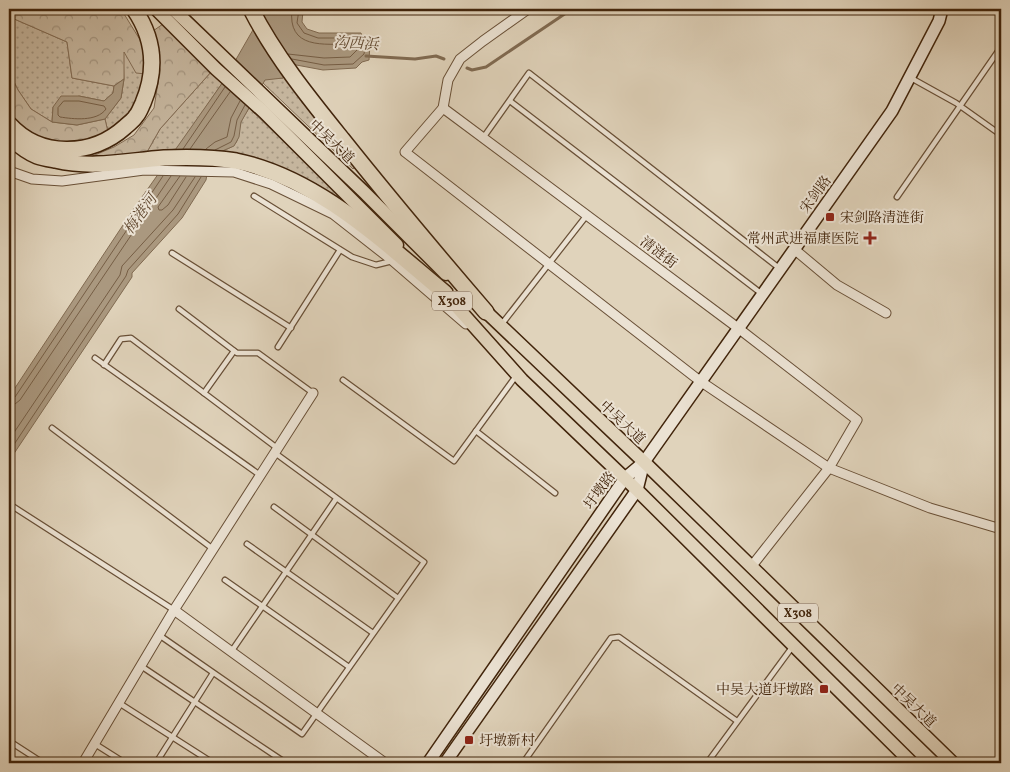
<svg xmlns="http://www.w3.org/2000/svg" width="1010" height="772" viewBox="0 0 1010 772" font-family="Vollkorn,'Noto Serif SC',serif">
	<style>
		.grass { fill: url(#grass-dots); stroke: #836c54 }
		.forest { fill: url(#forest-crowns); stroke: #836c54 }
		.water { fill: #aa987f; stroke: #806a51 }
		.lines { fill: none; stroke-linecap: round; stroke-linejoin: round }
		.shore { stroke: #765e45; stroke-width: 1 }
		.stream { stroke: #806a51; stroke-width: 3 }
		.service-casing { stroke: #695037; stroke-width: 7 }
		.minor-casing { stroke: #695037; stroke-width: 11 }
		.secondary-casing { stroke: #41240b; stroke-width: 14 }
		.primary-casing { stroke: #41240b; stroke-width: 15 }
		.motorway-casing { stroke: #41240b; stroke-width: 18 }
		.service { stroke: #ebe2d3; stroke-width: 4.5 }
		.minor { stroke: #ebe2d3; stroke-width: 9 }
		.secondary { stroke: #ebe2d3; stroke-width: 11 }
		.primary { stroke: #e0d3bb; stroke-width: 12 }
		.motorway { stroke: #e0d3bb; stroke-width: 15 }
		.poi-dot { fill: #8f2418; stroke: #ebe2d3; stroke-width: 2 }
		.labels { text-anchor: middle; stroke-width: 4; stroke-linejoin: round; paint-order: stroke }
		.shield { fill: #ebe2d3; stroke: #745d47; stroke-width: 1 }
		.shield-label { font-size: 12px; font-weight: bold; fill: #41240b }
		.street-label { font-size: 14px; fill: #41240b; stroke: #ebe2d3 }
		.poi-label { font-size: 14px; fill: #41240b; stroke: #ebe2d3; text-anchor: start }
		.water-label { font-size: 15px; font-style: italic; fill: #60472e; stroke: #ebe2d3 }
	</style>
	<defs>
		<pattern id="grass-dots" width="8" height="8" patternUnits="userSpaceOnUse" patternTransform="scale(1.25)"><rect width="8" height="8" fill="#c5b59d"/><path d="M2 2h.1M6 6h.1" fill="none" stroke="#a2937e" stroke-width="1.8" stroke-linecap="round"/></pattern>
		<pattern id="forest-crowns" width="20" height="18" patternUnits="userSpaceOnUse" patternTransform="scale(1.25)"><rect width="20" height="18" fill="#c5b59d"/><path d="M2 6a3 3 0 1 1 6 0M12 15a3 3 0 1 1 6 0" fill="none" stroke="#a2937e"/></pattern>
	</defs>
	<rect width="100%" height="100%" fill="#e0d3bb"/>
	<filter id="stains"><feTurbulence type="fractalNoise" baseFrequency=".004" numOctaves="4"/><feColorMatrix values="0 0 0 0 .2 0 0 0 0 .09 0 0 0 0 .02 0 0 0 .5 -.17"/></filter>
	<radialGradient id="worn" r=".72"><stop offset=".6" stop-color="#630" stop-opacity="0"/><stop offset="1" stop-color="#630" stop-opacity=".3"/></radialGradient>
	<g class="grass">
		<path d="M12,18L67,42L72,78L114,86L113,93L104,101L79,96L53,107L52,122L31,109L18,90L9,72V24Z"/>
		<path d="M123,51L146,74C139,105 135,114 108,132L105,119L121,98L124,79Z"/>
		<path d="M211,72L223,82L177,149L147,152L160,129Z"/>
		<path d="M285,74L356,166L353,169L263,83L265,79L283,78Z"/>
		<path d="M249,108L338,194L335,198L220,152C243,143 235,142 241,122C243,117 247,112 249,108Z"/>
	</g>
	<g class="forest">
		<path d="M18,9H121L142,43L146,74L136,73L124,52V79L114,86L72,78L67,42L12,18Z"/>
		<path d="M163,24L211,72L160,129L147,152L128,156L90,157L114,147L134,135L154,108L160,70L153,31Z"/>
		<path d="M9,72L18,90L31,109L52,122L77,125L105,119L108,132L86,140L58,142L32,136L9,116Z"/>
	</g>
	<g class="water">
		<path d="M265,9H305L303,11L302,22L307,29L319,33H361L363,39L370,44L369,60L362,62L356,68L323,70L291,64L283,78L265,80L241,122L239,137L234,146L220,152L209,162L206,180L182,218L132,273V277L9,461V397L135,207L223,82Z"/>
		<path d="M124,79L121,98L105,119L77,125L52,122L53,107L61,96H79L104,101L113,93L114,86Z"/>
	</g>
	<g class="lines">
		<g class="shore">
			<path d="M288,54L324,58L350,57L357,50L352,44C324,44 287,50 292,9"/>
			<path d="M292,59L324,65L353,64L364,54L365,47L356,38H318L304,33L297,23L299,9"/>
			<path d="M64,101H79L104,106L106,109C97,122 73,119 60,117L58,115V108Z"/>
			<path d="M183,149L225,87"/>
			<path d="M190,149L230,92"/>
			<path d="M206,149L215,142L227,137L231,118L240,101"/>
			<path d="M215,150L231,142L234,136L237,120L245,105"/>
			<path d="M180,176L158,207L159,210H162L168,205L186,177"/>
			<path d="M9,399L15,397L163,176"/>
			<path d="M9,405L15,404L20,400L171,176"/>
			<path d="M9,440L120,275L122,266L173,210L195,177"/>
			<path d="M9,452L126,276L128,270L178,214L201,177"/>
		</g>
		<g class="stream">
			<path d="M366,56L415,59L436,56L444,59"/>
			<path d="M467,68L472,70L486,67L572,9"/>
		</g>
		<defs>
			<g id="service">
				<path d="M911,78L956,103L1001,135"/>
				<path d="M510,101L762,294"/>
				<path d="M483,138L529,73L779,268"/>
				<path d="M254,196L352,257L376,265L392,261"/>
				<path d="M897,197L1001,47"/>
				<path d="M172,253L291,328"/>
				<path d="M179,309L237,353H258L313,393"/>
				<path d="M501,325L587,215"/>
				<path d="M278,347L340,250"/>
				<path d="M95,358L260,475"/>
				<path d="M104,365L121,339L131,338L277,448"/>
				<path d="M343,380L454,461L516,376"/>
				<path d="M204,393L234,351"/>
				<path d="M52,428L213,549"/>
				<path d="M476,431L555,493"/>
				<path d="M9,504L174,610"/>
				<path d="M274,507L398,598"/>
				<path d="M247,544L373,633"/>
				<path d="M225,580L349,667"/>
				<path d="M159,635L302,734L424,562L275,453"/>
				<path d="M231,652L336,499"/>
				<path d="M141,666L283,761"/>
				<path d="M119,703L213,763"/>
				<path d="M9,741L43,763"/>
				<path d="M95,744L125,763"/>
				<path d="M156,763L213,673"/>
				<path d="M523,763L611,638L619,637L737,721"/>
				<path d="M707,763L793,646"/>
			</g>
			<g id="minor">
				<path d="M528,9L483,41L460,59L448,80L443,108L405,152L700,381L829,468L930,508L1001,529"/>
				<path d="M443,108L738,328L857,420L829,468L751,567"/>
				<path d="M9,171L32,179L62,181L144,170L234,172L271,184L333,214L393,261L466,324"/>
				<path d="M794,249L837,285L886,313"/>
				<path d="M174,610L385,763"/>
				<path d="M83,763L174,610L313,393"/>
			</g>
			<g id="secondary">
				<path d="M428,763L625,478L644,462L892,111L939,21L942,9"/>
				<path d="M445,763L637,490L644,462"/>
			</g>
			<g id="primary">
				<path d="M156,9L216,69L264,112L397,245"/>
				<path d="M173,9L364,192L446,274"/>
				<path d="M439,287L522,380L637,490L912,763"/>
				<path d="M480,306L644,462L953,763"/>
			</g>
			<g id="motorway">
				<path d="M251,9C275,56 309,98 342,139C389,198 437,255 486,312"/>
				<path d="M9,124C40,158 92,157 125,127C129,123 134,120 136,116C139,113 141,107 143,103C157,70 154,38 134,9"/>
				<path d="M9,137C16,143 27,152 37,156C42,158 49,159 55,160C94,169 125,161 164,158C188,157 212,157 236,161C318,178 382,241 445,293"/>
			</g>
		</defs>
		<use href="#service" class="service-casing"/>
		<use href="#minor" class="minor-casing"/>
		<use href="#secondary" class="secondary-casing"/>
		<use href="#primary" class="primary-casing"/>
		<use href="#motorway" class="motorway-casing"/>
		<use href="#service" class="service"/>
		<use href="#minor" class="minor"/>
		<use href="#secondary" class="secondary"/>
		<use href="#primary" class="primary"/>
		<use href="#motorway" class="motorway"/>
	</g>
	<g class="poi-dot">
		<rect x="825" y="212" width="10" height="10" rx="2.5"/>
		<path d="M867.5 230.5h5v5h5v5h-5v5h-5v-5h-5v-5h5z"/>
		<rect x="819" y="684" width="10" height="10" rx="2.5"/>
		<rect x="464" y="735" width="10" height="10" rx="2.5"/>
	</g>
	<g class="labels">
		<g class="shield">
			<rect x="432" y="291.5" width="40" height="19" rx="4"/>
			<rect x="778" y="603.5" width="40" height="19" rx="4"/>
		</g>
		<g class="shield-label">
			<text x="452" y="305">X308</text>
			<text x="798" y="617">X308</text>
		</g>
		<g class="street-label">
			<text transform="translate(332 141) rotate(44)" y="5">中吴大道</text>
			<text transform="translate(815 194) rotate(-54)" y="5">宋剑路</text>
			<text transform="translate(659 252) rotate(37)" y="5">清涟街</text>
			<text transform="translate(623 422) rotate(43)" y="5">中吴大道</text>
			<text transform="translate(599 490) rotate(-54)" y="5">圩墩路</text>
			<text transform="translate(914 705) rotate(44)" y="5">中吴大道</text>
		</g>
		<g class="poi-label">
			<text x="840" y="222">宋剑路清涟街</text>
			<text x="859" y="243" text-anchor="end">常州武进福康医院</text>
			<text x="814" y="694" text-anchor="end">中吴大道圩墩路</text>
			<text x="479" y="745">圩墩新村</text>
		</g>
		<g class="water-label">
			<text transform="translate(356 43) rotate(3)" y="5">沟西浜</text>
			<text transform="translate(140 214) rotate(-54)" y="5">梅港河</text>
		</g>
	</g>
	<rect width="1010" height="772" fill="none" stroke="#e0d3bb" stroke-width="30"/>
	<rect x="10" y="10" width="990" height="752" fill="none" stroke="#41240b" stroke-width="2.5"/>
	<rect x="15" y="15" width="980" height="742" fill="none" stroke="#41240b"/>
	<rect width="100%" height="100%" filter="url(#stains)"/>
	<rect width="100%" height="100%" fill="url(#worn)"/>
</svg>
